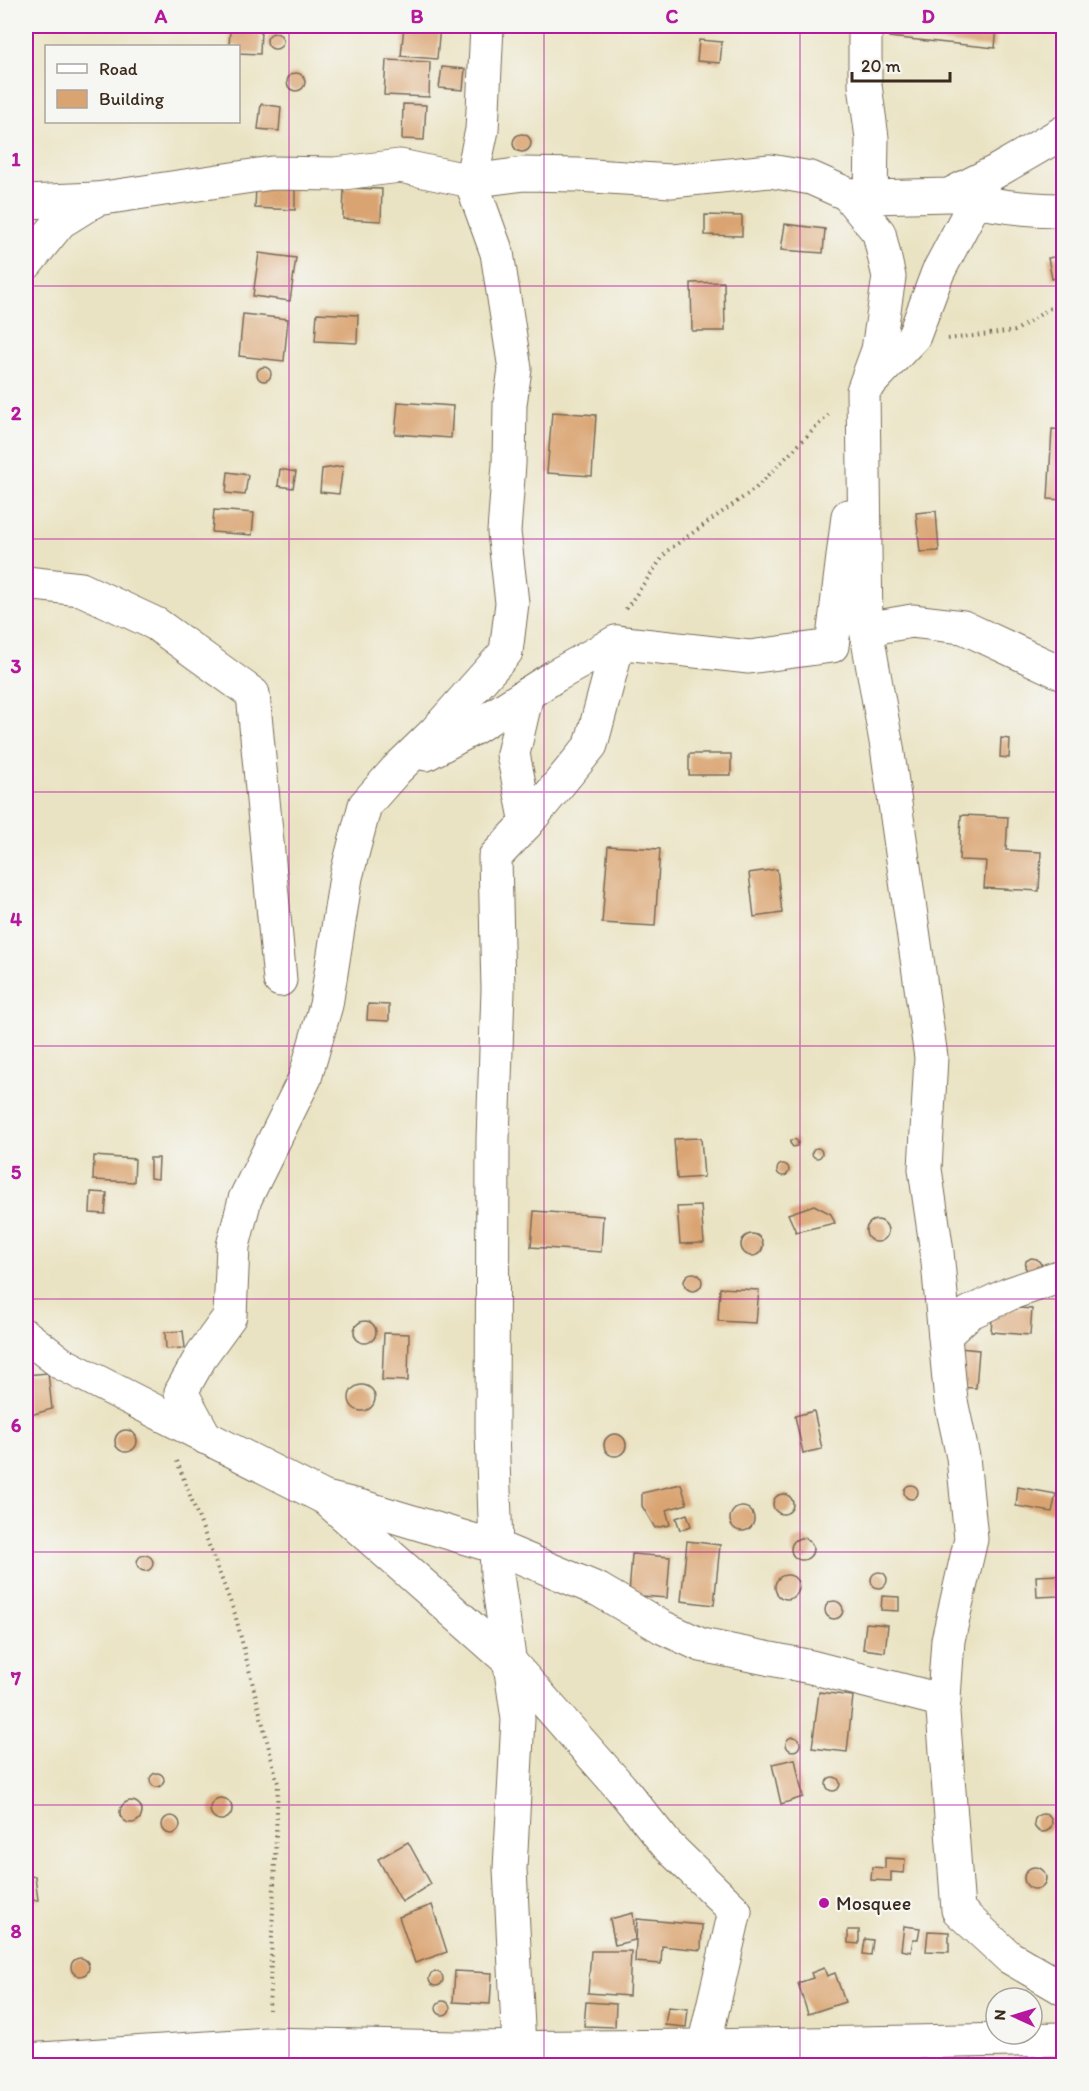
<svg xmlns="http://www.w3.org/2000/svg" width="1089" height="2091" viewBox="0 0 1089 2091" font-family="Itim,sans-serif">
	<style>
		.building { fill: #daa472 }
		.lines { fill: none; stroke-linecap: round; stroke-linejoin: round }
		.street-casing { stroke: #786b58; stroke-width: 35 }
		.path { stroke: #786b58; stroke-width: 4; stroke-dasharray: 1.5 4.5; stroke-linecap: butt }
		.street { stroke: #fff; stroke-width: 33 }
		.grid { fill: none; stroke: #b5179e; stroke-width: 1.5; stroke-opacity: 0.55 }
		.poi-dot { fill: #b5179e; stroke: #f6f6f2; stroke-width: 2 }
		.labels { text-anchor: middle; stroke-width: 4.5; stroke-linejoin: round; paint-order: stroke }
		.poi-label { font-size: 20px; fill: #3b2a1e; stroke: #f6f6f2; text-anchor: start }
		.neatline { fill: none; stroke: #b5179e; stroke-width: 2 }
		.grid-label { font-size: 20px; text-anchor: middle; font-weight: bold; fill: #b5179e }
	</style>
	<rect width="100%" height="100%" fill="#f6f6f2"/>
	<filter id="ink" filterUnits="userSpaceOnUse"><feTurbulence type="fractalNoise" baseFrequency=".0167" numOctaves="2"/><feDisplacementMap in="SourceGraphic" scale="12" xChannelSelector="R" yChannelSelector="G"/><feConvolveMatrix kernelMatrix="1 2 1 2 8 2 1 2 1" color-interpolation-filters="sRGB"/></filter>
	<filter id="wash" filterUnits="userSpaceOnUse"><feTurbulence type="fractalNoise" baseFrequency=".008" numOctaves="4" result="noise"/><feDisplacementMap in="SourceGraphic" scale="24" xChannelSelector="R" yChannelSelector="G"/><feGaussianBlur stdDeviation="1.35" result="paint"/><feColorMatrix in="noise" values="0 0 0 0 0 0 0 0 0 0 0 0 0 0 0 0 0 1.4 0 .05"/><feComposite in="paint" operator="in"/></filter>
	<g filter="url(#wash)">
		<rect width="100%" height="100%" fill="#eae3c3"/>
		<g id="blocks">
			<g class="building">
				<path d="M404,26H440L437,59L401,56Z"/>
				<path d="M890,26H997L995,48L889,37Z"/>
				<path d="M230,30H261L260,54L238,53V46H229Z"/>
				<circle cx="275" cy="41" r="8"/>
				<path d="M699,40L722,42L720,63L697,61Z"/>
				<path d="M386,60L430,62L429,97L384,95Z"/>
				<path d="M442,67L465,69L463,90L439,88Z"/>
				<circle cx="296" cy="82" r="9"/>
				<path d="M261,104L281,107L279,131L258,129Z"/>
				<path d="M403,104L426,105L424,140L402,139Z"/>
				<circle cx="522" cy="143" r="9"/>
				<path d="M256,188L295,190V210L255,208Z"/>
				<path d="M344,188L382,189L381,221L343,219Z"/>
				<path d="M705,215L742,216V236L705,235Z"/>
				<path d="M785,224L825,229L823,253L781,250Z"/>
				<path d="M259,253L296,258L290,301L253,296Z"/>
				<path d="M1064,255V277L1052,279L1048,258Z"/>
				<path d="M724,282L725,331H692L691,283Z"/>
				<path d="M317,313L358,315L357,343L315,341Z"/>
				<path d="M243,314L288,319L284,361L239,356Z"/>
				<circle cx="264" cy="374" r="7"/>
				<path d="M398,402L453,406L451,438L395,434Z"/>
				<path d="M552,412L596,415L592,476L547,473Z"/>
				<path d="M1052,429L1064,430V500L1048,499Z"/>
				<path d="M343,466L339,494L320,492L322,469Z"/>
				<path d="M280,469L296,472L293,488L278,486Z"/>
				<path d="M228,472L248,475L245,495L226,493Z"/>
				<path d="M214,510L254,513L252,535L212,532Z"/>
				<path d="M936,511L939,551L920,552L916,513Z"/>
				<path d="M1001,738L1010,739L1009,758L1000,757Z"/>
				<rect x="689" y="754" width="42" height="21"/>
				<path d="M961,815L1008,817L1006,850L1041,852L1039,891L984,888L986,861L959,860Z"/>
				<path d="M608,846L660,849L655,926L602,923Z"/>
				<path d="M777,869L782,913L754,917L749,873Z"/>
				<path d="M368,1004L389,1005V1021L367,1020Z"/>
				<path d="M701,1138L704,1177L677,1179L674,1139Z"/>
				<path d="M795,1139L798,1142L797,1146L793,1147L790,1143L791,1140Z"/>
				<circle cx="817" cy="1153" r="5"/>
				<path d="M94,1156L135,1159L134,1182L93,1180Z"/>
				<path d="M150,1158H159L158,1179L150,1178Z"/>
				<circle cx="783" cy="1170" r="6"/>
				<path d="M91,1192L107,1193L105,1214L90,1213Z"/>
				<path d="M814,1205L831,1214L835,1223L796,1232L788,1214Z"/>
				<path d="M701,1206L704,1243L680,1244L677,1207Z"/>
				<path d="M534,1211L603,1216L601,1252L531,1247Z"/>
				<circle cx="877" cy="1231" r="11"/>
				<circle cx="752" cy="1245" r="11"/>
				<path d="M1031,1258L1037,1259L1041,1264L1039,1270L1028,1272L1025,1267L1026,1261Z"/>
				<circle cx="693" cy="1282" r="9"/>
				<path d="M720,1288L759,1290L756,1323L718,1321Z"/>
				<path d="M993,1306L1032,1309L1030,1335L991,1332Z"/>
				<circle cx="365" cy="1332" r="11"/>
				<path d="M183,1331L185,1348L166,1349L165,1332Z"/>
				<path d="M384,1333L409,1334L408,1381L382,1380Z"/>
				<path d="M959,1348L979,1350L976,1388L956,1387Z"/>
				<path d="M48,1373L52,1409L27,1416L26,1375Z"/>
				<circle cx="362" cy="1398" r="13"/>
				<path d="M814,1411L822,1449L803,1453L795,1416Z"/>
				<circle cx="126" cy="1441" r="11"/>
				<circle cx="615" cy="1445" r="11"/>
				<path d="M681,1484L687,1504L666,1510L670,1525L655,1528L642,1506V1493Z"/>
				<circle cx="911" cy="1492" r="7"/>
				<path d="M1018,1487L1056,1494L1052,1512L1016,1506Z"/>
				<circle cx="783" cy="1504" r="10"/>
				<circle cx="742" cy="1519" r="12"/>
				<path d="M687,1514L691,1526L680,1530L676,1518Z"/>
				<circle cx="802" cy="1549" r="11"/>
				<path d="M687,1541L720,1545L714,1605L681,1601Z"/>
				<path d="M632,1554L670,1557L667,1598L629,1595Z"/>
				<circle cx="145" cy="1563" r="8"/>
				<circle cx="879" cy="1580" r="8"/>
				<circle cx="787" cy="1587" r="12"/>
				<path d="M1058,1575L1059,1596L1037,1597L1036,1576Z"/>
				<path d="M882,1596L899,1597V1611L881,1610Z"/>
				<circle cx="834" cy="1610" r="9"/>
				<path d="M866,1623L888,1625L885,1652L863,1649Z"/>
				<path d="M819,1692L853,1696L847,1752L812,1748Z"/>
				<circle cx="793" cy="1744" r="7"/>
				<path d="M795,1759L803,1797L781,1804L772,1764Z"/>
				<circle cx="157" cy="1780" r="7"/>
				<circle cx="833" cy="1784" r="7"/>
				<circle cx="221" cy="1809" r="11"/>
				<circle cx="131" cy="1812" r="11"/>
				<circle cx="1043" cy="1823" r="9"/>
				<circle cx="171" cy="1825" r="9"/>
				<path d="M408,1842L431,1884L402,1902L378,1859Z"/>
				<path d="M885,1858L905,1859L904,1873L891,1872V1881L871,1880L872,1867L885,1868Z"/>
				<circle cx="1035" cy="1878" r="11"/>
				<path d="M35,1876L38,1900L26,1901V1877Z"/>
				<path d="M432,1905L447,1952L415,1963L399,1917Z"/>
				<path d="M633,1913L635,1940L615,1945L610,1919Z"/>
				<path d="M637,1919L702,1925L701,1950L662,1946L661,1964L635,1962Z"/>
				<path d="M904,1926L920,1928L918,1939H913L911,1952L901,1950Z"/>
				<path d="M848,1930H859V1944L848,1943Z"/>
				<path d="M928,1931L949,1932V1952L926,1951Z"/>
				<path d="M865,1939L873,1940L871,1955L863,1954Z"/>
				<path d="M591,1951H631L629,1996L588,1993Z"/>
				<circle cx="80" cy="1967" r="9"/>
				<path d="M824,1968L827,1976L835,1973L845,2002L808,2014L798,1983L813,1978L811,1973Z"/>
				<path d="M455,1971L492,1973L490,2004L453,2002Z"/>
				<circle cx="436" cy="1979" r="7"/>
				<circle cx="443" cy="2008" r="7"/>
				<path d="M586,2002L616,2004L615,2027L584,2026Z"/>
				<path d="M668,2007L688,2009L686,2027L665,2025Z"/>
			</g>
		</g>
	</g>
	<g filter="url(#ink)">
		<use href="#blocks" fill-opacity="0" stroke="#786b58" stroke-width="1.5"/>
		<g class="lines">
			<defs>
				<g id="street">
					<path d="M865,26V85L872,138L871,197"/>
					<path d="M847,194L879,233L889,277L878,350L863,391L866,629L887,747L931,1057L925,1169L937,1252L951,1401L963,1457L971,1539L948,1640L943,1712L958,1910L1009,1957L1064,1989"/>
					<path d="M956,196C991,206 1027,210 1064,210"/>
					<path d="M26,202L95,199"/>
					<path d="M26,264L60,222L97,199L272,173L335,174L400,166L471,181L524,174L578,175L671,181L770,171L811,178L847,194L871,197L949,195L995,172L1064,132"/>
					<path d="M870,383L914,336L938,272L975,202"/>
					<path d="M26,583L81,589L156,624L253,694L280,980"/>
					<path d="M866,629L912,621L963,627L1064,674"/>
					<path d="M426,754L476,727L555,676L616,642L749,657L832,646L848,516"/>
					<path d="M527,823L591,745L614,659L616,642"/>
					<path d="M945,1335L969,1313L1009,1294L1064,1275"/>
					<path d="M26,1336L61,1363L325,1498L510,1662L621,1788L667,1845L735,1911L704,2046"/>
					<path d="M206,1438L181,1392L203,1353L230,1316L233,1246L245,1199L305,1078L326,1005L346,877L365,805L396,770L435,732L506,652L512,603L504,532L509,464L510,404L515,369L497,253L471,181L482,130L487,26"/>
					<path d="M330,1499L363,1507L496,1547L599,1590L662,1627L701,1645L811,1667L944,1701"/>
					<path d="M519,2047L510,1869L518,1719L497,1575L492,1432L493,1139L498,990L495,857L527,823L513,754L527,694"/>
					<path d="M26,2060L267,2044L456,2048L704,2046L1064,2039"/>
				</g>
			</defs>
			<use href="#street" class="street-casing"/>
			<g class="path">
				<path d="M948,339L1015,331L1064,299"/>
				<path d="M626,609L667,551L755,489L831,412"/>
				<path d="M177,1461L235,1614L278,1784L269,2010"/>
			</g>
			<use href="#street" class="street"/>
		</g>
	</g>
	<path class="grid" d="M289,26V2066M544,26V2066M800,26V2066M26,286H1064M26,539H1064M26,792H1064M26,1046H1064M26,1299H1064M26,1552H1064M26,1805H1064"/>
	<circle class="poi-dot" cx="824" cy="1903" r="6"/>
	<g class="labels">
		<g class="poi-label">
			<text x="836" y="1910">Mosquee</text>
		</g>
	</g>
	<rect width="1089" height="2091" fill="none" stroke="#f6f6f2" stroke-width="66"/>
	<rect x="45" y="45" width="195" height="78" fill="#f6f6f2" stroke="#aba49d" stroke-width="1.5"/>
	<rect x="57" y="64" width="30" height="9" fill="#ffffff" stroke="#aba49d" stroke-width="1.5"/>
	<text x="99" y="75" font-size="18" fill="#3b2a1e">Road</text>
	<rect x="57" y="90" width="30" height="18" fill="#daa472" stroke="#aba49d" stroke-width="1.5"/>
	<text x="99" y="105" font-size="18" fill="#3b2a1e">Building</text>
	<g transform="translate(1014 2016) rotate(274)"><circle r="28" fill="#f6f6f2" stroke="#aba49d" stroke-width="1.5"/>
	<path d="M0-4.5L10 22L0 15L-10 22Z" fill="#b5179e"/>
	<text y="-9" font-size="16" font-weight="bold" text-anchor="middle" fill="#3b2a1e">N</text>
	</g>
	<path d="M852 72v9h98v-9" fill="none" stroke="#3b2a1e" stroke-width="3"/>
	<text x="861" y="72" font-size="18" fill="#3b2a1e" stroke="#f6f6f2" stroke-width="4.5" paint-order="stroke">20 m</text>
	<rect x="33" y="33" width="1023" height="2025" class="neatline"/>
	<g class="grid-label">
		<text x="161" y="23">A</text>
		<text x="417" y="23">B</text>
		<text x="672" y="23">C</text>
		<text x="928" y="23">D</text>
		<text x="16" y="166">1</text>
		<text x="16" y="420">2</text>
		<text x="16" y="673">3</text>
		<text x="16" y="926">4</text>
		<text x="16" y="1179">5</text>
		<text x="16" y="1432">6</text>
		<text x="16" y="1685">7</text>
		<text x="16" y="1938">8</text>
	</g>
</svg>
